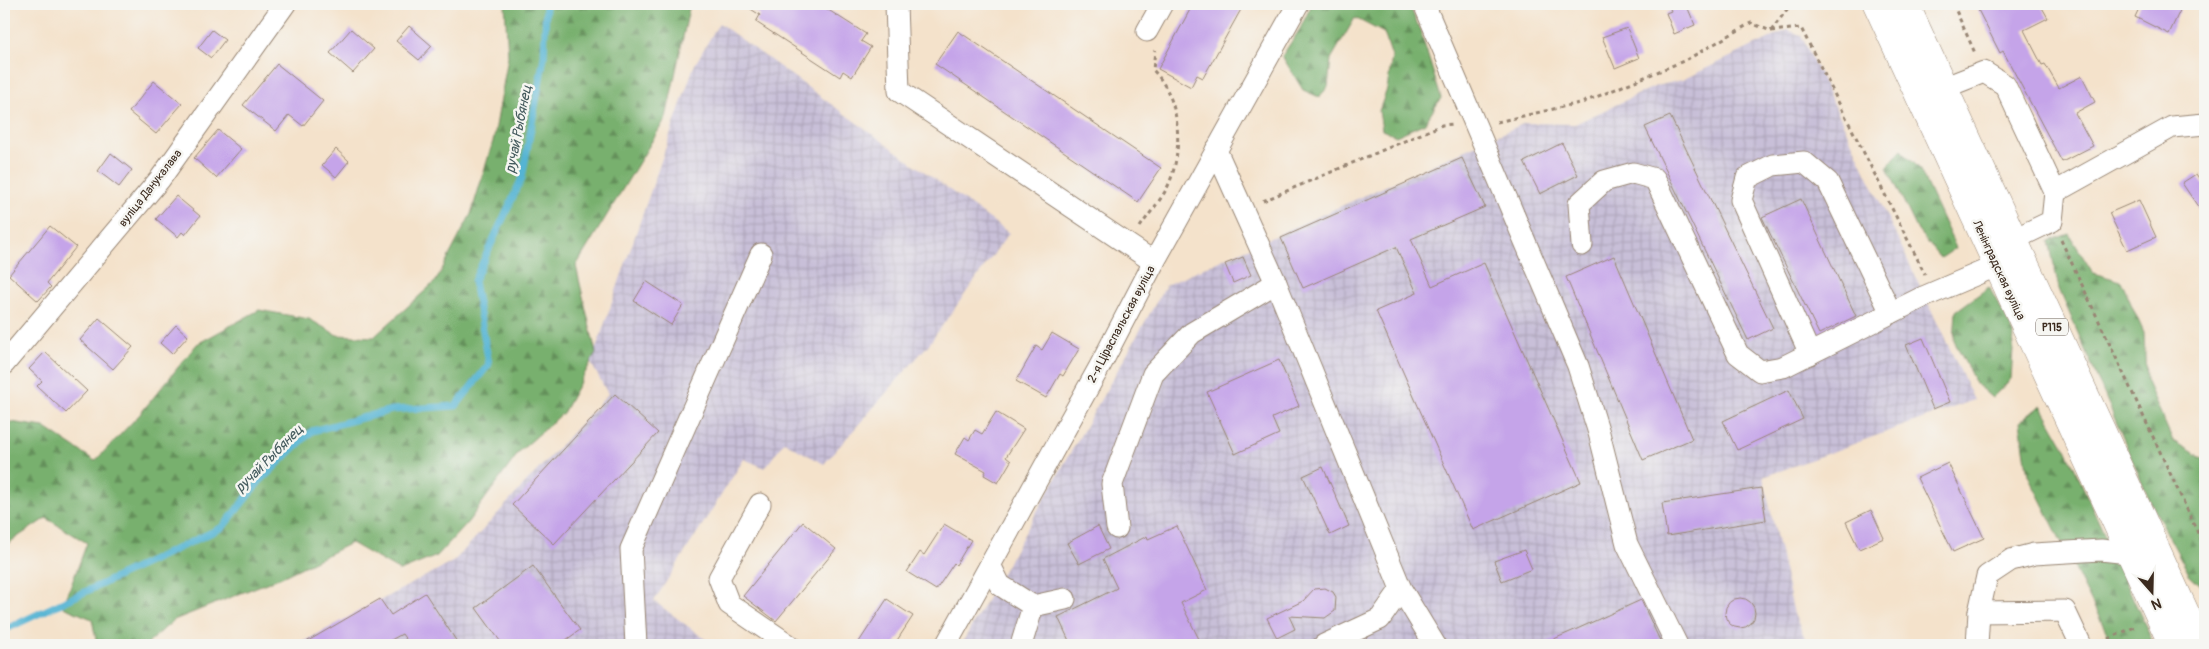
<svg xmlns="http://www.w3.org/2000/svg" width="2209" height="649" viewBox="0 0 2209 649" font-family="Pangolin,sans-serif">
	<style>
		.industrial { fill: url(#industrial-grid) }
		.forest { fill: url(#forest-firs); stroke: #5a6d46 }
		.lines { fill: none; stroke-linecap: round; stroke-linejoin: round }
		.stream { stroke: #54b4d3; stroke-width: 7 }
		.building { fill: #c5a4e9 }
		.minor-casing { stroke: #988674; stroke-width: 23 }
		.major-casing { stroke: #988674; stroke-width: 29 }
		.path { stroke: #988674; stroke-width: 3; stroke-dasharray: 4 4; stroke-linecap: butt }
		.minor { stroke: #fff; stroke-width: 21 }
		.major { stroke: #fff; stroke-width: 28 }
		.labels { text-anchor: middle; stroke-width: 5; stroke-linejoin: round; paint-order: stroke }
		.shield { fill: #f6f6f2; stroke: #73675e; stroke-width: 1 }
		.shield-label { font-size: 11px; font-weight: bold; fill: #3b2a1e }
		.street-label { font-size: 12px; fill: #3b2a1e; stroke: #f6f6f2 }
		.water-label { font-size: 14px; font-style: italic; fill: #445a5d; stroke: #f6f6f2 }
	</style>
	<defs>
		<pattern id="industrial-grid" width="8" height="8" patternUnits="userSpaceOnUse" patternTransform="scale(1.25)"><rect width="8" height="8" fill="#c8bfd8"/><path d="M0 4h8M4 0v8" fill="none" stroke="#ada4b9"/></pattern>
		<pattern id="forest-firs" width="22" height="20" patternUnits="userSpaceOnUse" patternTransform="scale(1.25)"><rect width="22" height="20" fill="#78b06e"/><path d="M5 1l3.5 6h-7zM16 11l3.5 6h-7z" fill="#648f5a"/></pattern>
	</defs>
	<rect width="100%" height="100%" fill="#f6f6f2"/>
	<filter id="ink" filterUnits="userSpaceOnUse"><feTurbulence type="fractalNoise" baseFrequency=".02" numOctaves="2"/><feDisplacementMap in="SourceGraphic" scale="10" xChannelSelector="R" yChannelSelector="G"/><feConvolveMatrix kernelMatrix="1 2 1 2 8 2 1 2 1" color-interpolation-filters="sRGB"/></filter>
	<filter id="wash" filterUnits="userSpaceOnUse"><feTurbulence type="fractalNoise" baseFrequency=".0096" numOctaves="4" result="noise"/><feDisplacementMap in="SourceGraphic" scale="20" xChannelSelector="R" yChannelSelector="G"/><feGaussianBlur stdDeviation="1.12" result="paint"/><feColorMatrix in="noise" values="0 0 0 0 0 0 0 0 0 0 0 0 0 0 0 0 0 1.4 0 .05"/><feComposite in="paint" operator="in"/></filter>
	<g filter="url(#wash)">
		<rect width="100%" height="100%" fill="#f4e2cb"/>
		<g class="industrial">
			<path d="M719,23L1009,233L929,344L824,464L784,442L765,468L744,459L654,601L713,645H297L454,561L608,394L591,363L694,66Z"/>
			<path d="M1787,30L1801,35L1974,400L1763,477L1794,614L1808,645H961L1166,285L1525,123L1575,124L1656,86L1682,80Z"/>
		</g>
		<g class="forest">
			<path d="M505,4H690L666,118L576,266L596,353L563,413L520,451L468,522L437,556L400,571L351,543L284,576L174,620L146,645H97L92,619L63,607L87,543L46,518L4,546V421L44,427L95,461L140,414L197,344L259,310L309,319L337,335L374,337L436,281L471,214L494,138L508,57Z"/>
			<path d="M1312,4H1409L1420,30L1441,98L1425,123L1396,136L1382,130L1379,111L1387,89L1392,57L1384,33L1355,18L1331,59L1328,87L1319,97L1303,90L1282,56L1300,29Z"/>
			<path d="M1901,150L1919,168L1956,248L1941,258L1918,231L1887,167Z"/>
			<path d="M2069,234L2093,273L2121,281L2144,333L2146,380L2173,441L2205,460V589L2189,574L2151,503L2059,289L2049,241Z"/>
			<path d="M1989,287L2014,333L2011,379L1992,398L1976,384L1954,341L1956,311Z"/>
			<path d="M2041,405L2066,449L2154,645H2113L2028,475L2020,422Z"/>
		</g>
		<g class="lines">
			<path class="stream" d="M4,630L223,527L259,482L312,431L392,410L456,406L489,364L474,281L522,178L544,57L546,4"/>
		</g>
		<g id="blocks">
			<g class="building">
				<path d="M743,4H819L866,34L861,41L871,47L852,77L843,71L840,77L756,22L760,15Z"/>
				<path d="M1193,4H1244L1203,78L1197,75L1191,87L1158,69Z"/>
				<path d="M1668,4H1686L1695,25L1674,34L1666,13L1671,11Z"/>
				<path d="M1975,4H2040L2048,18L2024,30L2042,65L2045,64L2059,88L2082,76L2095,102L2075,113L2093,146L2062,162L2003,51L2000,53Z"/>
				<path d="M2141,4H2183L2169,34L2135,17Z"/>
				<path d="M409,26L432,46L419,60L396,41Z"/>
				<path d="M1627,28L1639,58L1615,68L1602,37Z"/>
				<path d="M351,29L374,49L353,73L330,53Z"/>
				<path d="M212,30L225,40L211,58L198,48Z"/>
				<path d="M958,31L1161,168L1138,202L935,64Z"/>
				<path d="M277,64L323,101L303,126L289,115L276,131L243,105Z"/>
				<path d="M154,81L182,104L156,134L129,112Z"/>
				<path d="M1670,116L1773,328L1748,340L1645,127Z"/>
				<path d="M218,130L241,149L216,178L194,158Z"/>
				<path d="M1562,143L1578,175L1540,194L1524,162Z"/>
				<path d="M336,149L349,161L336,177L322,165Z"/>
				<path d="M111,153L132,170L119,187L98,171Z"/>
				<path d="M1462,158L1485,207L1411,239L1432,286L1484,263L1581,482L1473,530L1376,311L1417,293L1396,247L1303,288L1281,238Z"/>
				<path d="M2196,174L2205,187V217L2182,183Z"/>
				<path d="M176,196L200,216L185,235L182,232L178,237L156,219Z"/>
				<path d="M1801,199L1856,316L1819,334L1762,217Z"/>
				<path d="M2139,200L2156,237L2127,250L2109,213Z"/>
				<path d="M50,226L76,247L47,283L51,287L38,301L9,275Z"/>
				<path d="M1614,256L1692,439L1643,460L1566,277Z"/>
				<path d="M1243,257L1251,275L1233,283L1225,264Z"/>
				<path d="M646,281L683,305L671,325L634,301Z"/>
				<path d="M99,318L133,347L113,369L80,340Z"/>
				<path d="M176,325L188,336L172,354L160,343Z"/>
				<path d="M1052,333L1079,349L1063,376L1060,374L1046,398L1016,381L1036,346L1042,350Z"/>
				<path d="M1923,338L1950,402L1933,409L1906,345Z"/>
				<path d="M45,352L87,391L66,413L37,386L42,381L29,369Z"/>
				<path d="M1279,360L1299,406L1272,418L1279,434L1235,454L1207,392Z"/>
				<path d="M1789,390L1803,419L1737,450L1723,421Z"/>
				<path d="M615,394L658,433L554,544L512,505Z"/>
				<path d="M996,412L1024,429L1006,457L1011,461L998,483L984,475L986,471L955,454L965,437L969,440L975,430L982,434Z"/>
				<path d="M1948,463L1984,538L1953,552L1917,478Z"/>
				<path d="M1323,467L1349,526L1330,535L1303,476Z"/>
				<path d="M1761,488L1766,520L1667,536L1662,503Z"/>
				<path d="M1871,510L1884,538L1859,549L1846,522Z"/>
				<path d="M803,522L836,549L776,621L743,596Z"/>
				<path d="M944,524L971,540L956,565L954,563L936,590L907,572L920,552L924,555Z"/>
				<path d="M1098,526L1109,549L1079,564L1067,543Z"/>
				<path d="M1177,526L1207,590L1181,603L1202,645H1071L1058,617L1117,588L1103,559L1147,536L1148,539Z"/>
				<path d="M1524,550L1532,569L1502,581L1494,561Z"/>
				<path d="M533,566L580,630L559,645H503L476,608Z"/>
				<path d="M1325,588L1333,592L1336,597L1335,611L1325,618L1289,616L1295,629L1277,638L1267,618L1303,601L1314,589Z"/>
				<path d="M425,593L459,645H410L402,634L382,645H301L380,599L391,615Z"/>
				<circle cx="1740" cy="613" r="15"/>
				<path d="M887,599L913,616L894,645H857Z"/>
				<path d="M1641,600L1662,645H1540L1577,629Z"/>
			</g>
		</g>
	</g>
	<g filter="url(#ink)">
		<use href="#blocks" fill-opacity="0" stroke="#988674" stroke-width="1"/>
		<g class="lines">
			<defs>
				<g id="minor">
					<path d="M896,4L899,91L1154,262"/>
					<path d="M1424,4L1578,366L1599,433L1627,544L1677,645"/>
					<path d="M1147,31L1162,4"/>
					<path d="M1943,88L1984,72L2005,85L2055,192L2052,221L2000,246"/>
					<path d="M1216,150L1276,283L1401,589L1435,645"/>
					<path d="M2055,192L2172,127L2205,124"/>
					<path d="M1582,245L1579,204L1604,181L1633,173L1655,179L1738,354L1760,371L1783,367L1921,298L2010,260"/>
					<path d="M1810,354L1741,200L1747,178L1773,165L1804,162L1828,182L1891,313"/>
					<path d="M4,364L160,179L285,4"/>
					<path d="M760,504L719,578L729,604L789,645"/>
					<path d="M1117,528L1112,484L1153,374L1192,333L1276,283"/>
					<path d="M990,565L1000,585L1033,606L1022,642"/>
					<path d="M1033,606L1065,599"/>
					<path d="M636,645L631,549L761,254"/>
					<path d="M946,645L1100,366L1154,262L1298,4"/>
					<path d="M1324,645L1380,619L1401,589"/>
					<path d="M1977,645L1979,612"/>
					<path d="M2081,645L2065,611L1979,612L1987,576L2011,560L2034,554L2101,550L2129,553L2141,547"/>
				</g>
				<g id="major">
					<path d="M1877,4L2173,645"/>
					<path d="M1905,4L2200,645"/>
				</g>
			</defs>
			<use href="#minor" class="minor-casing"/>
			<use href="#major" class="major-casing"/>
			<g class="path">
				<path d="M1953,4L1975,53"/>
				<path d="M1771,31L1801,28L1925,274"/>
				<path d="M1497,122L1584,102L1686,60L1751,23L1771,31L1791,4"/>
				<path d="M1263,201L1442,125L1453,124"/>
				<path d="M1140,227C1149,214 1161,200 1168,186C1184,150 1181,99 1153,70L1155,50"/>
				<path d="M2061,240L2205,548"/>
				<path d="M2101,642L2137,626"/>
			</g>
			<use href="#minor" class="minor"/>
			<use href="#major" class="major"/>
		</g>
	</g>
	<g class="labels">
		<rect class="shield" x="2036" y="318.5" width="32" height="17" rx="4"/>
		<g class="shield-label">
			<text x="2052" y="331">Р115</text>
		</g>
		<g class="street-label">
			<text transform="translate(150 188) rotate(-52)" y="4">вуліца Данукалава</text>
			<text transform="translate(1999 270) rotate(65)" y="4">Ленінградская вуліца</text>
			<text transform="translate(1121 324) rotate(-62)" y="4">2-я Ціраспальская вуліца</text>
		</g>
		<g class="water-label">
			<text transform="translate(518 129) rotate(-79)" y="5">ручай Рыбянец</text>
			<text transform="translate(269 458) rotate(-45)" y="5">ручай Рыбянец</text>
		</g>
	</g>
	<rect width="2209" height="649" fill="none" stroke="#f6f6f2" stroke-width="20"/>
	<g transform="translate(2152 592) rotate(160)" stroke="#f6f6f2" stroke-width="4" paint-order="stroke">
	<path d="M0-4L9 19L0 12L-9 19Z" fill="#3b2a1e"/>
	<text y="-8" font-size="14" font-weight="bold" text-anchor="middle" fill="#3b2a1e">N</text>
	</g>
</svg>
